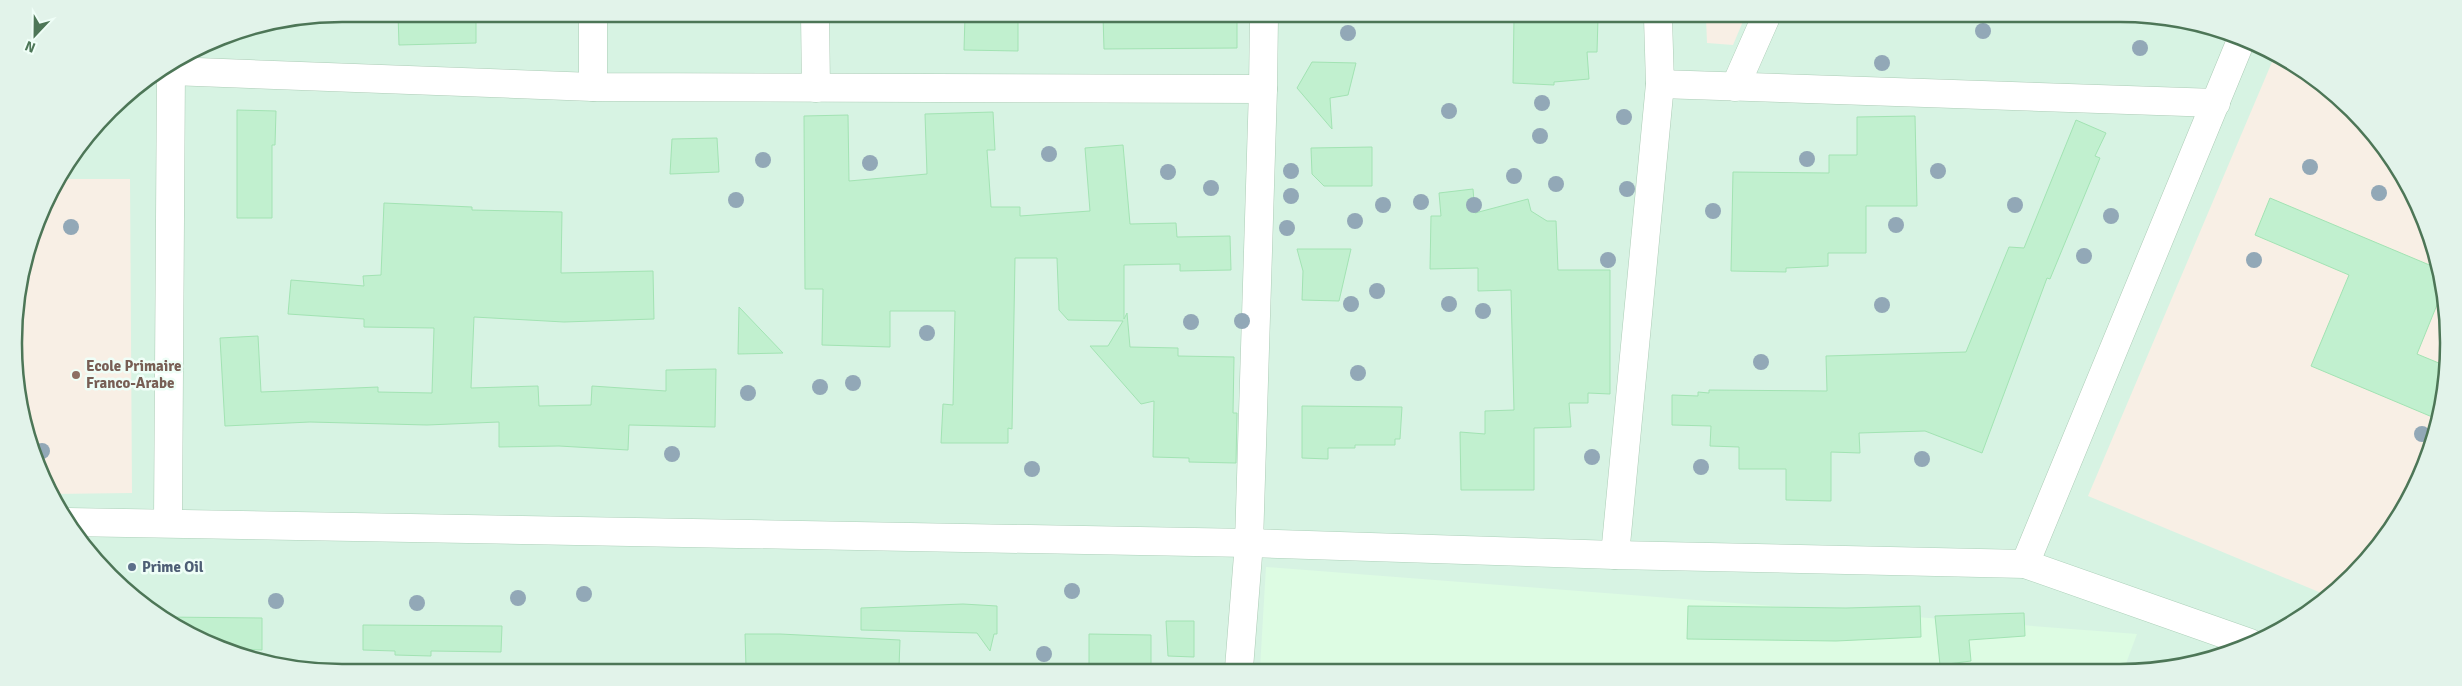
<svg xmlns="http://www.w3.org/2000/svg" width="2462" height="686" viewBox="0 0 2462 686" font-family="Signika,sans-serif">
	<style>
		.residential { fill: #d7f3e3 }
		.commercial { fill: #ddfce3 }
		.education { fill: #f8efe5 }
		.building { fill: #c1f0cf; stroke: #a2e3b3 }
		.lines { fill: none; stroke-linecap: round; stroke-linejoin: round }
		.minor-casing { stroke: #acccb6; stroke-width: 29 }
		.tertiary-casing { stroke: #acccb6; stroke-width: 29 }
		.secondary-casing { stroke: #acd0b9; stroke-width: 29 }
		.minor { stroke: #fff; stroke-width: 28 }
		.tertiary { stroke: #fff; stroke-width: 28 }
		.secondary { stroke: #fff; stroke-width: 28 }
		.tree { fill: #92a8b7 }
		.education-dot { fill: #8d6e63; stroke: #effef7; stroke-width: 2 }
		.service-dot { fill: #5c6f8a; stroke: #effef7; stroke-width: 2 }
		.labels { text-anchor: middle; stroke-width: 5; stroke-linejoin: round; paint-order: stroke }
		.education-label { font-size: 15px; font-weight: bold; fill: #785e54; stroke: #effef7; text-anchor: start }
		.service-label { font-size: 15px; font-weight: bold; fill: #4e5e75; stroke: #effef7; text-anchor: start }
		.rim { fill: none; stroke: #4d7657; stroke-width: 2.5 }
	</style>
	<rect width="100%" height="100%" fill="#e8fcf2"/>
	<path class="residential" d="M343,14L2183,20L2245,39L2302,69L2352,110L2393,160L2423,217L2442,278L2448,343L2404,507L2352,576L2264,638L2162,669L279,666L178,628L126,591L82,544L48,489L25,428L14,321L25,258L48,197L82,142L126,96L217,39L279,20Z"/>
	<path class="commercial" d="M1266,567L2137,634L2124,669L1260,668Z"/>
	<g class="education">
		<path d="M1706,18L1744,19L1733,45L1707,43Z"/>
		<path d="M2275,55L2302,69L2352,110L2393,160L2423,217L2442,278L2448,343L2442,407L2404,507L2352,576L2326,595L2088,496Z"/>
		<path d="M59,179H130L132,493L51,494L25,428L14,321L25,258L48,197Z"/>
	</g>
	<g class="building">
		<path d="M398,14H476V43L399,45Z"/>
		<path d="M965,16H1018V51L964,50Z"/>
		<path d="M1103,16L1237,17V48L1104,49Z"/>
		<path d="M1514,18H1598L1597,52H1587L1589,79L1554,82V85L1513,83Z"/>
		<path d="M1312,62L1356,63L1348,95L1330,98L1332,129L1297,88Z"/>
		<path d="M237,110L276,111L275,145H272V218H237Z"/>
		<path d="M993,112L995,150H987L991,207H1020V216L1090,211L1085,148L1123,145L1130,224L1176,223L1177,237L1230,236L1231,270L1180,271V264L1124,265V319L1127,313L1130,347L1178,348V356L1234,357L1233,413H1237L1236,463L1189,462V458L1153,457L1154,401L1141,404L1090,346H1108L1123,321L1068,320L1059,310L1057,258H1015L1012,429L1008,428V443H941L943,404L953,405L955,311H890V347L822,345L823,289H805L804,116L848,115L849,181L927,174L925,114Z"/>
		<path d="M1915,116L1917,206H1866V253H1828V266L1786,268V272L1731,271L1733,172L1829,173V155H1857V117Z"/>
		<path d="M2076,120L2106,133L2095,156L2100,158L2050,279L2047,278L1982,453L1925,431L1859,433L1860,453L1831,452V501L1786,500V469H1739V447L1710,446L1711,426L1672,425V395L1698,396V392L1709,393V390L1827,391L1826,356L1966,352L2009,247L2024,248Z"/>
		<path d="M717,138L719,172L670,174L672,139Z"/>
		<path d="M1372,147V186H1324L1312,174L1311,148Z"/>
		<path d="M1473,189L1475,213L1528,199L1531,211L1547,221H1556L1558,270H1610V394L1588,393V403H1569L1571,427L1534,428V490H1461L1460,432L1485,434V411L1514,410L1511,290L1478,291V268L1430,269L1431,216H1441L1439,193Z"/>
		<path d="M2270,198L2439,269L2443,290L2417,354L2446,366L2442,407L2437,419L2311,366L2349,275L2255,235Z"/>
		<path d="M384,203L472,207V210L562,212L561,273L653,271L654,319L564,322L474,317L471,388L538,386L539,406L591,405L592,386L666,391V370L716,369L715,427L629,425L628,450L559,446L499,447V422L427,425L310,422L225,426L220,338L258,336L261,392L378,387V392L432,393L434,328L364,327V319L288,314L291,280L364,286L363,276L381,275Z"/>
		<path d="M1297,249H1351L1339,301L1302,300L1303,271Z"/>
		<path d="M739,307L783,353L738,354Z"/>
		<path d="M1302,406L1402,407L1400,439H1395V445H1355V448H1328V459L1302,458Z"/>
		<path d="M963,604L997,606V634H994L990,651L977,633L861,630V608Z"/>
		<path d="M1688,606L1846,608L1920,606L1921,637L1836,641L1687,639Z"/>
		<path d="M2024,613L2025,636L1969,640L1971,661L1940,665L1935,616Z"/>
		<path d="M162,617L262,618V650L235,649L178,628Z"/>
		<path d="M1166,621H1194V657L1168,656Z"/>
		<path d="M363,625L502,626L501,652L431,651V656L395,655V651L363,650Z"/>
		<path d="M745,634H780L900,640L899,667H746Z"/>
		<path d="M1089,634L1151,635V668L1089,667Z"/>
	</g>
	<g class="lines">
		<defs>
			<g id="minor">
				<path d="M593,15V87"/>
				<path d="M815,15L816,88"/>
				<path d="M171,71L593,87L1263,89"/>
				<path d="M1660,84L2216,103"/>
				<path d="M1735,87L1765,19"/>
				<path d="M1615,555L1660,84L1658,18"/>
				<path d="M1239,668L1249,543L1263,89L1264,17"/>
			</g>
			<g id="tertiary">
				<path d="M168,522L171,68"/>
				<path d="M2025,564L2242,38"/>
			</g>
			<path id="secondary" d="M68,522L1249,543L1615,555L2025,564L2250,643"/>
		</defs>
		<use href="#minor" class="minor-casing"/>
		<use href="#tertiary" class="tertiary-casing"/>
		<use href="#secondary" class="secondary-casing"/>
		<use href="#minor" class="minor"/>
		<use href="#tertiary" class="tertiary"/>
		<use href="#secondary" class="secondary"/>
	</g>
	<g class="tree">
		<circle cx="1983" cy="31" r="8"/>
		<circle cx="1348" cy="33" r="8"/>
		<circle cx="2140" cy="48" r="8"/>
		<circle cx="1882" cy="63" r="8"/>
		<circle cx="1542" cy="103" r="8"/>
		<circle cx="1449" cy="111" r="8"/>
		<circle cx="1624" cy="117" r="8"/>
		<circle cx="1540" cy="136" r="8"/>
		<circle cx="1049" cy="154" r="8"/>
		<circle cx="1807" cy="159" r="8"/>
		<circle cx="763" cy="160" r="8"/>
		<circle cx="870" cy="163" r="8"/>
		<circle cx="2310" cy="167" r="8"/>
		<circle cx="1291" cy="171" r="8"/>
		<circle cx="1938" cy="171" r="8"/>
		<circle cx="1168" cy="172" r="8"/>
		<circle cx="1514" cy="176" r="8"/>
		<circle cx="1556" cy="184" r="8"/>
		<circle cx="1211" cy="188" r="8"/>
		<circle cx="1627" cy="189" r="8"/>
		<circle cx="2379" cy="193" r="8"/>
		<circle cx="1291" cy="196" r="8"/>
		<circle cx="736" cy="200" r="8"/>
		<circle cx="1421" cy="202" r="8"/>
		<circle cx="1383" cy="205" r="8"/>
		<circle cx="1474" cy="205" r="8"/>
		<circle cx="2015" cy="205" r="8"/>
		<circle cx="1713" cy="211" r="8"/>
		<circle cx="2111" cy="216" r="8"/>
		<circle cx="1355" cy="221" r="8"/>
		<circle cx="1896" cy="225" r="8"/>
		<circle cx="71" cy="227" r="8"/>
		<circle cx="1287" cy="228" r="8"/>
		<circle cx="2084" cy="256" r="8"/>
		<circle cx="1608" cy="260" r="8"/>
		<circle cx="2254" cy="260" r="8"/>
		<circle cx="1377" cy="291" r="8"/>
		<circle cx="1351" cy="304" r="8"/>
		<circle cx="1449" cy="304" r="8"/>
		<circle cx="1882" cy="305" r="8"/>
		<circle cx="1483" cy="311" r="8"/>
		<circle cx="1242" cy="321" r="8"/>
		<circle cx="1191" cy="322" r="8"/>
		<circle cx="927" cy="333" r="8"/>
		<circle cx="1761" cy="362" r="8"/>
		<circle cx="1358" cy="373" r="8"/>
		<circle cx="853" cy="383" r="8"/>
		<circle cx="820" cy="387" r="8"/>
		<circle cx="748" cy="393" r="8"/>
		<circle cx="2422" cy="434" r="8"/>
		<circle cx="42" cy="451" r="8"/>
		<circle cx="672" cy="454" r="8"/>
		<circle cx="1592" cy="457" r="8"/>
		<circle cx="1922" cy="459" r="8"/>
		<circle cx="1701" cy="467" r="8"/>
		<circle cx="1032" cy="469" r="8"/>
		<circle cx="1072" cy="591" r="8"/>
		<circle cx="584" cy="594" r="8"/>
		<circle cx="518" cy="598" r="8"/>
		<circle cx="276" cy="601" r="8"/>
		<circle cx="417" cy="603" r="8"/>
		<circle cx="1044" cy="654" r="8"/>
	</g>
	<circle class="education-dot" cx="76" cy="375" r="5"/>
	<circle class="service-dot" cx="132" cy="567" r="5"/>
	<g class="labels">
		<g class="education-label">
			<text x="86" y="371">Ecole Primaire<tspan x="86" dy="17">Franco-Arabe</tspan></text>
		</g>
		<g class="service-label">
			<text x="142" y="572">Prime Oil</text>
		</g>
	</g>
	<path d="M0 0H2462V686H0ZM342 22H2120A320 320 0 0 1 2440 342V344A320 320 0 0 1 2120 664H342A320 320 0 0 1 22 344V342A320 320 0 0 1 342 22Z" fill="#e2f3ea" fill-rule="evenodd"/>
	<path class="rim" d="M342 22H2120A320 320 0 0 1 2440 342V344A320 320 0 0 1 2120 664H342A320 320 0 0 1 22 344V342A320 320 0 0 1 342 22Z"/>
	<g transform="translate(35 35) rotate(202)" stroke="#effef7" stroke-width="4" paint-order="stroke">
	<path d="M0-4L9 19L0 12L-9 19Z" fill="#4d7657"/>
	<text y="-8" font-size="14" font-weight="bold" text-anchor="middle" fill="#4d7657">N</text>
	</g>
</svg>
